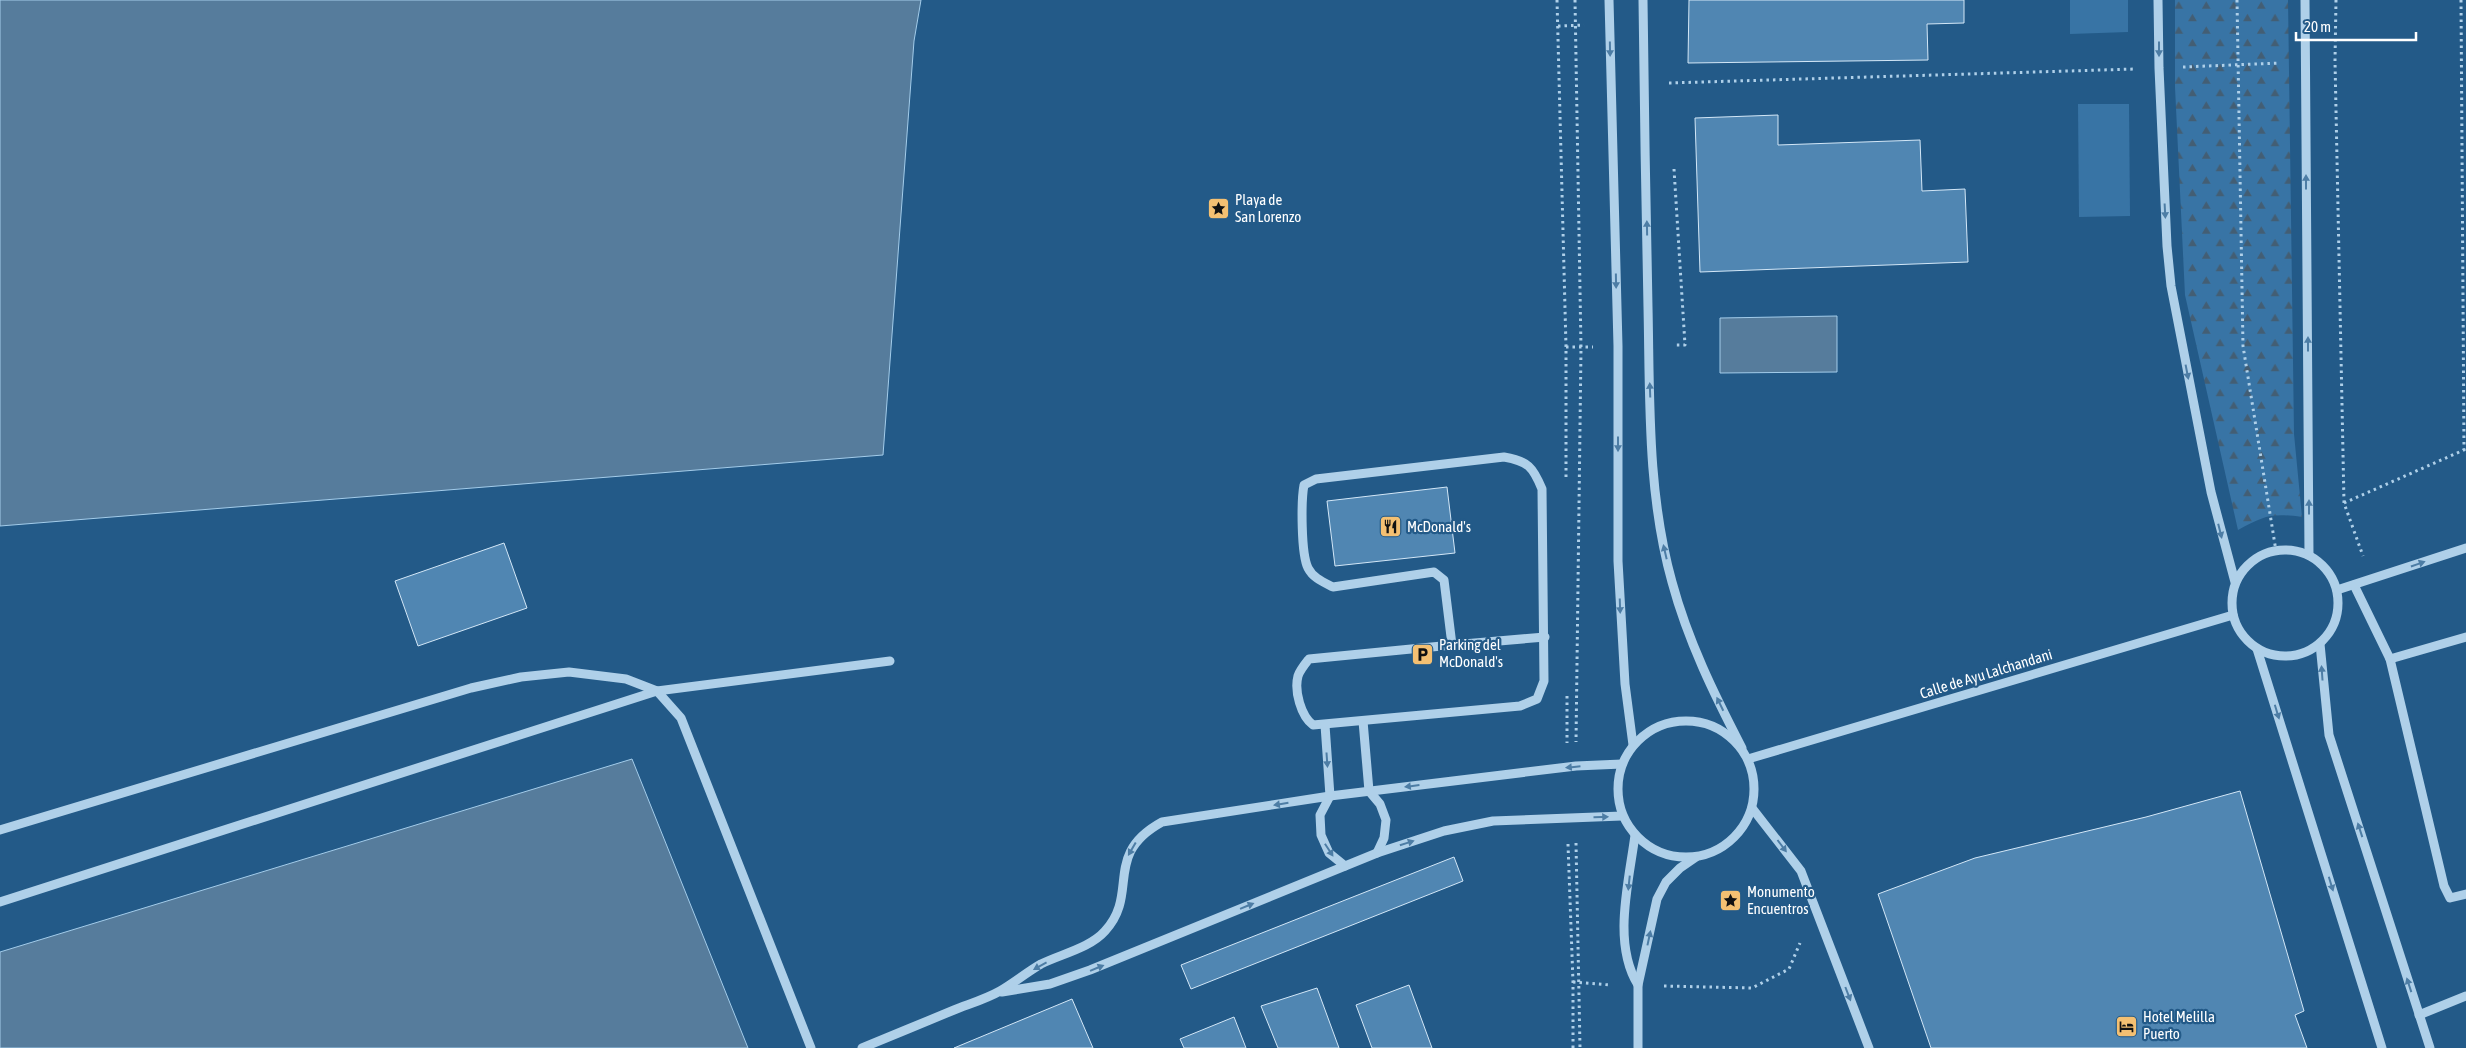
<svg xmlns="http://www.w3.org/2000/svg" width="2466" height="1048" viewBox="0 0 2466 1048" font-family="'Asap Condensed',sans-serif">
	<style>
		.forest { fill: url(#forest-firs) }
		.pitch { fill: #3874a5 }
		.water { fill: #567c9c; stroke: #a3ccea }
		.building { fill: #5086b2; stroke: #d3e7f7 }
		.lines { fill: none; stroke-linecap: round; stroke-linejoin: round }
		.path { stroke: #afd0e9; stroke-width: 3; stroke-dasharray: 2.5 4; stroke-linecap: butt }
		.minor { stroke: #afd0e9; stroke-width: 9 }
		.oneway { fill: #4d7da5 }
		.labels { text-anchor: middle; stroke-width: 4.5; stroke-linejoin: round; paint-order: stroke }
		.poi-label { font-size: 15px; fill: #fff; stroke: #235a88; text-anchor: start }
		.street-label { font-size: 15px; fill: #fff; stroke: #235a88 }
	</style>
	<defs>
		<pattern id="forest-firs" width="22" height="20" patternUnits="userSpaceOnUse" patternTransform="scale(1.25)"><rect width="22" height="20" fill="#3874a5"/><path d="M5 1l3.5 6h-7zM16 11l3.5 6h-7z" fill="#435e74"/></pattern>
	</defs>
	<rect width="100%" height="100%" fill="#235a88"/>
	<path class="forest" d="M2175,0H2288L2294,434L2302,517C2272,513 2265,515 2238,530L2185,295L2175,87Z"/>
	<g class="pitch">
		<path d="M2070,0H2128V32L2070,34Z"/>
		<path d="M2078,104H2129L2130,216L2079,217Z"/>
	</g>
	<g class="water">
		<path d="M0,0H921L914,41L883,455L0,526Z"/>
		<path d="M1837,316V372L1720,373V318Z"/>
		<path d="M632,759L748,1048H0V952Z"/>
	</g>
	<g class="building">
		<path d="M1689,0H1964V23L1927,24L1928,60L1688,63Z"/>
		<path d="M1778,115V145L1920,140L1922,191L1965,189L1968,262L1700,272L1695,118Z"/>
		<path d="M1447,487L1455,553L1335,566L1327,501Z"/>
		<path d="M504,543L527,608L418,646L395,581Z"/>
		<path d="M2240,791L2304,1011L2295,1015L2307,1048H1931L1878,894L1975,858L2146,817Z"/>
		<path d="M1454,857L1463,881L1191,989L1181,965Z"/>
		<path d="M1409,985L1432,1048H1372L1356,1005Z"/>
		<path d="M1317,988L1339,1048H1278L1261,1006Z"/>
		<path d="M1072,999L1093,1048H954Z"/>
		<path d="M1234,1017L1246,1048H1184L1180,1039Z"/>
	</g>
	<g class="lines">
		<g class="path">
			<path d="M1557,0L1566,347V478"/>
			<path d="M1575,0L1581,348L1576,742"/>
			<path d="M2237,0L2243,346L2276,551"/>
			<path d="M2336,0L2335,61L2344,503L2363,556"/>
			<path d="M2461,0L2464,450"/>
			<path d="M1558,26L1584,25"/>
			<path d="M2183,67L2280,63"/>
			<path d="M1669,83L2135,69"/>
			<path d="M1674,169L1685,345H1674"/>
			<path d="M1566,347H1593"/>
			<path d="M2344,503L2466,449"/>
			<path d="M1567,696V743"/>
			<path d="M1576,843L1580,1048"/>
			<path d="M1568,844L1573,982V1048"/>
			<path d="M1573,982L1610,985"/>
			<path d="M1664,986L1752,988L1789,969L1800,943"/>
		</g>
		<g class="minor">
			<path d="M1609,0L1618,346V561L1625,684L1633,745"/>
			<path d="M1643,0C1644,102 1646,205 1648,307C1650,399 1647,493 1672,582C1688,641 1714,694 1742,748"/>
			<path d="M2158,0L2159,68L2167,246L2171,286L2211,492L2235,582"/>
			<path d="M2305,0L2309,555"/>
			<path d="M1504,457C1528,461 1533,467 1542,489L1544,681L1537,699L1520,706L1313,725C1301,716 1294,691 1298,676C1300,670 1305,664 1309,659L1452,645L1444,580L1434,572L1333,587C1323,582 1313,578 1308,568C1301,554 1301,501 1304,485L1316,479Z"/>
			<circle cx="2285" cy="603" r="53"/>
			<path d="M2354,585L2390,659L2444,886L2450,898L2466,894"/>
			<path d="M2337,590L2466,548"/>
			<path d="M2320,644L2329,735L2430,1048"/>
			<path d="M1452,645L1545,637"/>
			<path d="M2257,649L2382,1048"/>
			<path d="M2390,659L2466,637"/>
			<circle cx="1686" cy="789" r="68"/>
			<path d="M1363,721L1369,791L1380,804L1386,820L1384,838L1377,853"/>
			<path d="M1325,725L1330,796L1320,815L1321,835L1329,853L1345,866"/>
			<path d="M1748,759L2233,615"/>
			<path d="M1752,808L1801,871L1869,1048"/>
			<path d="M0,830L471,688L521,677L569,672L626,679L657,691L681,718L811,1048"/>
			<path d="M1635,835C1629,882 1612,943 1638,985"/>
			<path d="M0,902L657,691L890,661"/>
			<path d="M1002,992L1050,984L1090,970L1377,853L1444,831L1493,821L1622,816"/>
			<path d="M2419,1015L2466,996"/>
			<path d="M862,1048C893,1035 923,1023 954,1010C969,1004 986,999 1000,991C1014,983 1027,972 1041,964C1061,954 1090,948 1105,931C1140,893 1102,855 1162,822L1330,796L1576,766L1622,764"/>
			<path d="M1638,1048V985L1657,899L1666,882L1680,868L1696,857"/>
		</g>
	</g>
	<defs><path id="oneway-solid" d="M-6-.8H1V-3.2L6.5 0L1 3.2V.8H-6Z" transform="scale(1.25)"/></defs>
	<g class="oneway">
		<use href="#oneway-solid" transform="translate(1610 49) rotate(89)"/>
		<use href="#oneway-solid" transform="translate(2159 49) rotate(90)"/>
		<use href="#oneway-solid" transform="translate(2306 182) rotate(-90)"/>
		<use href="#oneway-solid" transform="translate(2165 211) rotate(87)"/>
		<use href="#oneway-solid" transform="translate(1647 228) rotate(-91)"/>
		<use href="#oneway-solid" transform="translate(1616 281) rotate(89)"/>
		<use href="#oneway-solid" transform="translate(2308 344) rotate(-90)"/>
		<use href="#oneway-solid" transform="translate(2187 372) rotate(79)"/>
		<use href="#oneway-solid" transform="translate(1650 390) rotate(-92)"/>
		<use href="#oneway-solid" transform="translate(1618 444) rotate(90)"/>
		<use href="#oneway-solid" transform="translate(2309 507) rotate(-90)"/>
		<use href="#oneway-solid" transform="translate(2220 531) rotate(76)"/>
		<use href="#oneway-solid" transform="translate(1665 552) rotate(-103)"/>
		<use href="#oneway-solid" transform="translate(2418 564) rotate(-19)"/>
		<use href="#oneway-solid" transform="translate(1620 606) rotate(88)"/>
		<use href="#oneway-solid" transform="translate(2322 673) rotate(-94)"/>
		<use href="#oneway-solid" transform="translate(1720 704) rotate(-116)"/>
		<use href="#oneway-solid" transform="translate(2277 712) rotate(73)"/>
		<use href="#oneway-solid" transform="translate(1327 760) rotate(86)"/>
		<use href="#oneway-solid" transform="translate(1573 767) rotate(174)"/>
		<use href="#oneway-solid" transform="translate(1412 786) rotate(173)"/>
		<use href="#oneway-solid" transform="translate(1281 804) rotate(171)"/>
		<use href="#oneway-solid" transform="translate(1601 817) rotate(-2)"/>
		<use href="#oneway-solid" transform="translate(2360 830) rotate(-108)"/>
		<use href="#oneway-solid" transform="translate(1407 843) rotate(-18)"/>
		<use href="#oneway-solid" transform="translate(1782 846) rotate(53)"/>
		<use href="#oneway-solid" transform="translate(1132 849) rotate(120)"/>
		<use href="#oneway-solid" transform="translate(1329 850) rotate(57)"/>
		<use href="#oneway-solid" transform="translate(1629 883) rotate(96)"/>
		<use href="#oneway-solid" transform="translate(2331 884) rotate(73)"/>
		<use href="#oneway-solid" transform="translate(1247 906) rotate(-22)"/>
		<use href="#oneway-solid" transform="translate(1649 938) rotate(-78)"/>
		<use href="#oneway-solid" transform="translate(1040 966) rotate(151)"/>
		<use href="#oneway-solid" transform="translate(1097 968) rotate(-22)"/>
		<use href="#oneway-solid" transform="translate(2409 985) rotate(-108)"/>
		<use href="#oneway-solid" transform="translate(1848 994) rotate(69)"/>
	</g>
	<defs>
		<symbol id="sight-square" viewBox="-11 -11 22 22"><rect x="-9" y="-9" width="18" height="18" rx="4" fill="#f4c072" stroke="#235a88"/><path d="M0-6L1.8-2.2L6-1.7L2.9 1.2L3.7 5.4L0 3.3L-3.7 5.4L-2.9 1.2L-6-1.7L-1.8-2.2Z" fill="#111"/></symbol>
		<symbol id="restaurant-square" viewBox="-11 -11 22 22"><rect x="-9" y="-9" width="18" height="18" rx="4" fill="#f4c072" stroke="#235a88"/><path d="M-5-6h1v4h1v-4h1v4h1v-4h1v5L-1.5 .5V6h-2V.5L-5-1ZM5-6V6H3V1.5H1.5Q1.5-4 5-6Z" fill="#111"/></symbol>
		<symbol id="parking-square" viewBox="-11 -11 22 22"><rect x="-9" y="-9" width="18" height="18" rx="4" fill="#f4c072" stroke="#235a88"/><path d="M-3.5-5.5H1a3.5 3.5 0 0 1 0 7H-1V5.5H-3.5ZM-1-3.4V-.6H.8a1.4 1.4 0 0 0 0-2.8Z" fill="#111"/></symbol>
		<symbol id="hotel-square" viewBox="-11 -11 22 22"><rect x="-9" y="-9" width="18" height="18" rx="4" fill="#f4c072" stroke="#235a88"/><path d="M-6-4.5h1.5V1H6V5H4.5V3h-9V5H-6ZM-4 0a1.8 1.8 0 1 1 3.6 0ZM.5 0V-2.5h3Q6-2.5 6 0Z" fill="#111"/></symbol>
	</defs>
	<g fill-rule="evenodd">
		<use href="#sight-square" x="1206" y="196" width="25" height="25"/>
		<use href="#restaurant-square" x="1378" y="514" width="25" height="25"/>
		<use href="#parking-square" x="1410" y="642" width="25" height="25"/>
		<use href="#sight-square" x="1718" y="888" width="25" height="25"/>
		<use href="#hotel-square" x="2114" y="1014" width="25" height="25"/>
	</g>
	<g class="labels">
		<g class="poi-label">
			<text x="1235" y="205">Playa de<tspan x="1235" dy="17">San Lorenzo</tspan></text>
			<text x="1407" y="532">McDonald's</text>
			<text x="1439" y="650">Parking del<tspan x="1439" dy="17">McDonald's</tspan></text>
			<text x="1747" y="897">Monumento<tspan x="1747" dy="17">Encuentros</tspan></text>
			<text x="2143" y="1022">Hotel Melilla<tspan x="2143" dy="17">Puerto</tspan></text>
		</g>
		<g class="street-label">
			<text transform="translate(1986 674) rotate(-17)" y="5">Calle de Ayu Lalchandani</text>
		</g>
	</g>
	<path d="M2296 32v8h120v-8" fill="none" stroke="#ffffff" stroke-width="2.5"/>
	<text x="2304" y="32" font-size="15" fill="#ffffff" stroke="#235a88" stroke-width="4" paint-order="stroke">20 m</text>
</svg>
